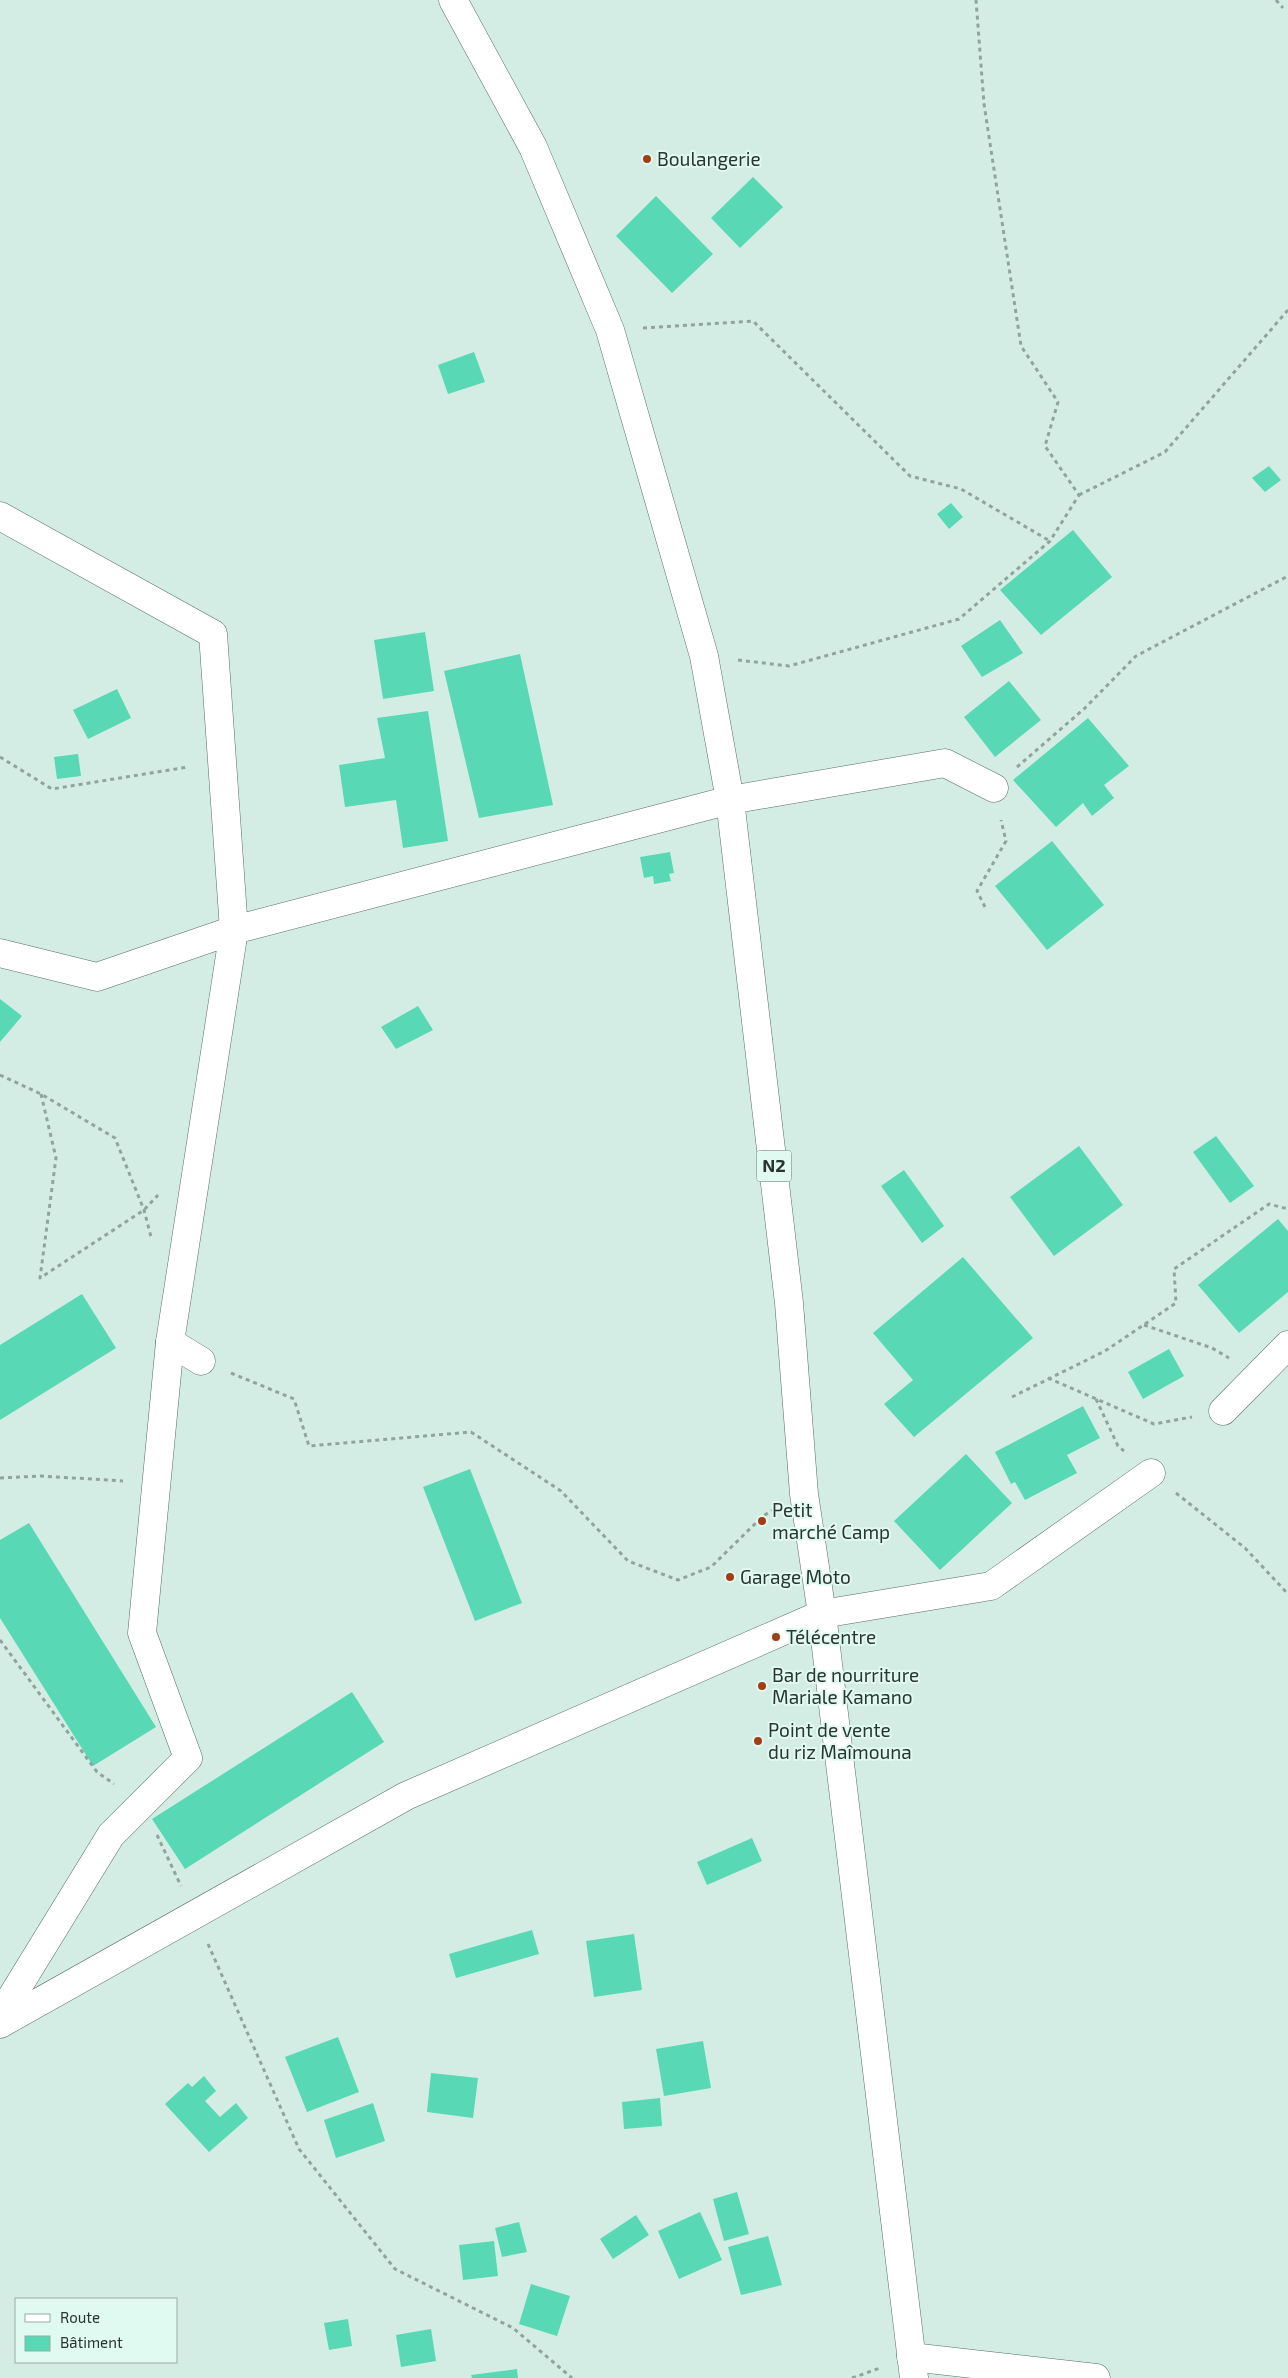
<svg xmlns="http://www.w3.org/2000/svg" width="1288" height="2378" viewBox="0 0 1288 2378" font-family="'Exo 2',sans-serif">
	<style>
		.building { fill: #58d8b4 }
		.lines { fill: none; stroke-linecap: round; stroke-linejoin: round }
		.minor-casing { stroke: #586d66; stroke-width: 29 }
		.highway-casing { stroke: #586d66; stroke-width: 29 }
		.path { stroke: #90a39c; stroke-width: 3; stroke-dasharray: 4 4; stroke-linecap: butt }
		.minor { stroke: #fff; stroke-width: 28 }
		.highway { stroke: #fff; stroke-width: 28 }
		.poi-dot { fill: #a33d15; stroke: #e1faf1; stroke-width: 2 }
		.labels { text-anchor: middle; stroke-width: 4; stroke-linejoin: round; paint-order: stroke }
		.shield { fill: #e1faf1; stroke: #616f6a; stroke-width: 1 }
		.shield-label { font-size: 18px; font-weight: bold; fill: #2a3430 }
		.poi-label { font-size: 19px; fill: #2a3430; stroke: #e1faf1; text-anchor: start }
	</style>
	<rect width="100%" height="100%" fill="#d4ede4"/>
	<g class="building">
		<path d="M753,177L783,207L740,248L711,218Z"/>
		<path d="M656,196L713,254L672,293L616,236Z"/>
		<path d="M474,352L485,382L448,394L438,365Z"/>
		<path d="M1269,466L1281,480L1265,492L1252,478Z"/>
		<path d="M951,503L963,517L949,529L937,514Z"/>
		<path d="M1073,530L1112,577L1041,635L1000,590Z"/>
		<path d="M1000,620L1023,653L982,677L961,646Z"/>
		<path d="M425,632L434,691L383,699L374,640Z"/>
		<path d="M520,654L553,805L479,818L444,671Z"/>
		<path d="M1009,681L1041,720L995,757L964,717Z"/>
		<path d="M117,689L131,718L88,739L73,710Z"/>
		<path d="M428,711L448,841L403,848L396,800L345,807L339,765L385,758L377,718Z"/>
		<path d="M1088,718L1129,766L1104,785L1114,798L1092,816L1083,803L1056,827L1013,780Z"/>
		<path d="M78,754L81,776L57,779L54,757Z"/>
		<path d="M1052,841L1104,905L1047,950L995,886Z"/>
		<path d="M670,852L674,873L669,874L671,881L654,884L653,876L644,878L640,857Z"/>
		<path d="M0,999L22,1016L0,1042Z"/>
		<path d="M418,1006L433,1030L396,1049L381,1027Z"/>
		<path d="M1216,1136L1254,1186L1230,1203L1193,1152Z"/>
		<path d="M1079,1146L1123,1205L1054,1256L1010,1197Z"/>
		<path d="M904,1170L944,1226L922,1243L881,1186Z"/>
		<path d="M1278,1219L1288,1231V1292L1239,1333L1198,1285Z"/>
		<path d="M963,1257L1033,1338L914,1437L884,1404L913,1380L873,1333Z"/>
		<path d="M82,1294L116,1348L0,1420V1345Z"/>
		<path d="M1169,1349L1184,1376L1143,1399L1128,1372Z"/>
		<path d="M1083,1406L1100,1438L1067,1455L1077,1473L1025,1500L1015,1482L1011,1484L995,1452Z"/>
		<path d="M966,1454L1012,1503L940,1570L894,1521Z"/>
		<path d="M470,1469L522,1603L475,1621L423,1487Z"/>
		<path d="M29,1523L156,1727L93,1766L0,1618V1540Z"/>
		<path d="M352,1692L384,1742L185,1869L152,1819Z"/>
		<path d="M752,1838L762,1861L707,1885L697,1862Z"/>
		<path d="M532,1930L539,1954L456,1978L449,1954Z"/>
		<path d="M634,1934L642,1990L594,1997L586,1941Z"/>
		<path d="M338,2037L359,2092L307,2112L285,2057Z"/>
		<path d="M703,2041L711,2088L664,2096L656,2049Z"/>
		<path d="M431,2073L478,2078L473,2118L427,2112Z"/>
		<path d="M204,2076L216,2091L205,2101L220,2117L236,2103L248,2118L209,2152L165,2104L188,2083L192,2087Z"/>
		<path d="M660,2098L662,2126L624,2129L622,2102Z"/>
		<path d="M373,2103L385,2141L336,2158L324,2120Z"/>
		<path d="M737,2192L749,2234L724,2241L713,2199Z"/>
		<path d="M700,2212L722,2260L679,2279L658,2231Z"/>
		<path d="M636,2215L649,2235L613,2259L600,2239Z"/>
		<path d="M519,2222L527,2252L502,2257L495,2228Z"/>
		<path d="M768,2236L782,2285L741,2295L728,2247Z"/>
		<path d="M494,2241L498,2276L463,2280L459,2245Z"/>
		<path d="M531,2284L570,2296L557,2336L519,2324Z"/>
		<path d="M348,2319L352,2346L329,2350L324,2323Z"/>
		<path d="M431,2329L436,2361L401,2367L396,2335Z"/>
		<path d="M517,2369L518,2378H472L471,2375Z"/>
	</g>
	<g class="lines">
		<defs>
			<g id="minor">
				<path d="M0,516L213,634L234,930L730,800L945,763L994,788"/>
				<path d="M0,953L97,977L234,930L170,1342L142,1633L188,1758L111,1835L0,2016"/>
				<path d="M170,1342L201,1361"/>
				<path d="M1223,1411L1288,1345"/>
				<path d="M0,2024L406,1796L822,1614L991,1586L1151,1473"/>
				<path d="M911,2357L1096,2378"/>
			</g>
			<path id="highway" d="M453,0L533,147L610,330L704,656L730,800L789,1303L804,1494L822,1614L914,2378"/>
		</defs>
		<use href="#minor" class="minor-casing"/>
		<use href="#highway" class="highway-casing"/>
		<g class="path">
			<path d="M1276,0L1283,8"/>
			<path d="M643,328L753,321L910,476L961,489L1050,541"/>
			<path d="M1079,495L1165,452L1288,310"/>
			<path d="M738,660L789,666L959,619L1050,541L1079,495L1045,446L1058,402L1021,346L984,104L976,0"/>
			<path d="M0,757L52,789L188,767"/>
			<path d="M1017,767L1085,708L1136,656L1288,576"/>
			<path d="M985,907L977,891L1006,841L1001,820"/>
			<path d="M0,1075L41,1094L115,1138L144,1210L151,1237"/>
			<path d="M41,1094L56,1158L40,1278L144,1210L158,1195"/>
			<path d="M1144,1325L1212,1348L1229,1358"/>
			<path d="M231,1373L294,1399L309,1446L471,1432L561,1491L628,1561L678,1580L711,1567L763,1516L773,1510"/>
			<path d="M1048,1378L1154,1424L1192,1417"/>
			<path d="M1012,1397L1105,1351L1176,1303L1174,1269L1269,1204L1288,1209"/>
			<path d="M1096,1399L1118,1446L1124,1451"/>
			<path d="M0,1478L41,1476L123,1481"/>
			<path d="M1176,1493L1245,1548L1288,1594"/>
			<path d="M0,1640L97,1772L114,1784"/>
			<path d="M157,1835L181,1886"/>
			<path d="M208,1944L299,2149L395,2269L513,2328L572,2378"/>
			<path d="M852,2378L880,2368"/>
		</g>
		<use href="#minor" class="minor"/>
		<use href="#highway" class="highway"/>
	</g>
	<g class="poi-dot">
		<circle cx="647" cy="159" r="5"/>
		<circle cx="762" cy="1521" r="5"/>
		<circle cx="730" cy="1577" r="5"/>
		<circle cx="776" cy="1637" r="5"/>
		<circle cx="762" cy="1686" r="5"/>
		<circle cx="758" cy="1741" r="5"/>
	</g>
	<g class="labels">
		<rect class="shield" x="756.5" y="1150.5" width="35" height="31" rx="4"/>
		<g class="shield-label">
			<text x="774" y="1172">N2</text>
		</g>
		<g class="poi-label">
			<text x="657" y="166">Boulangerie</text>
			<text x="772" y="1517">Petit<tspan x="772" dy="22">marché Camp</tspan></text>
			<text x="740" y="1584">Garage Moto</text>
			<text x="786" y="1644">Télécentre</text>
			<text x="772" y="1682">Bar de nourriture<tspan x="772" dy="22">Mariale Kamano</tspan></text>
			<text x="768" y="1737">Point de vente<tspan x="768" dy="22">du riz Maîmouna</tspan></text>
		</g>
	</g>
	<rect x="15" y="2298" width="162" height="65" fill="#e1faf1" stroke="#98aba4"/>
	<rect x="25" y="2314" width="25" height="8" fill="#ffffff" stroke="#98aba4"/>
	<text x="60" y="2323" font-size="15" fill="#2a3430">Route</text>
	<rect x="25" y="2336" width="25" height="15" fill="#58d8b4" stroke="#98aba4"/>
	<text x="60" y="2348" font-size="15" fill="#2a3430">Bâtiment</text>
</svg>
